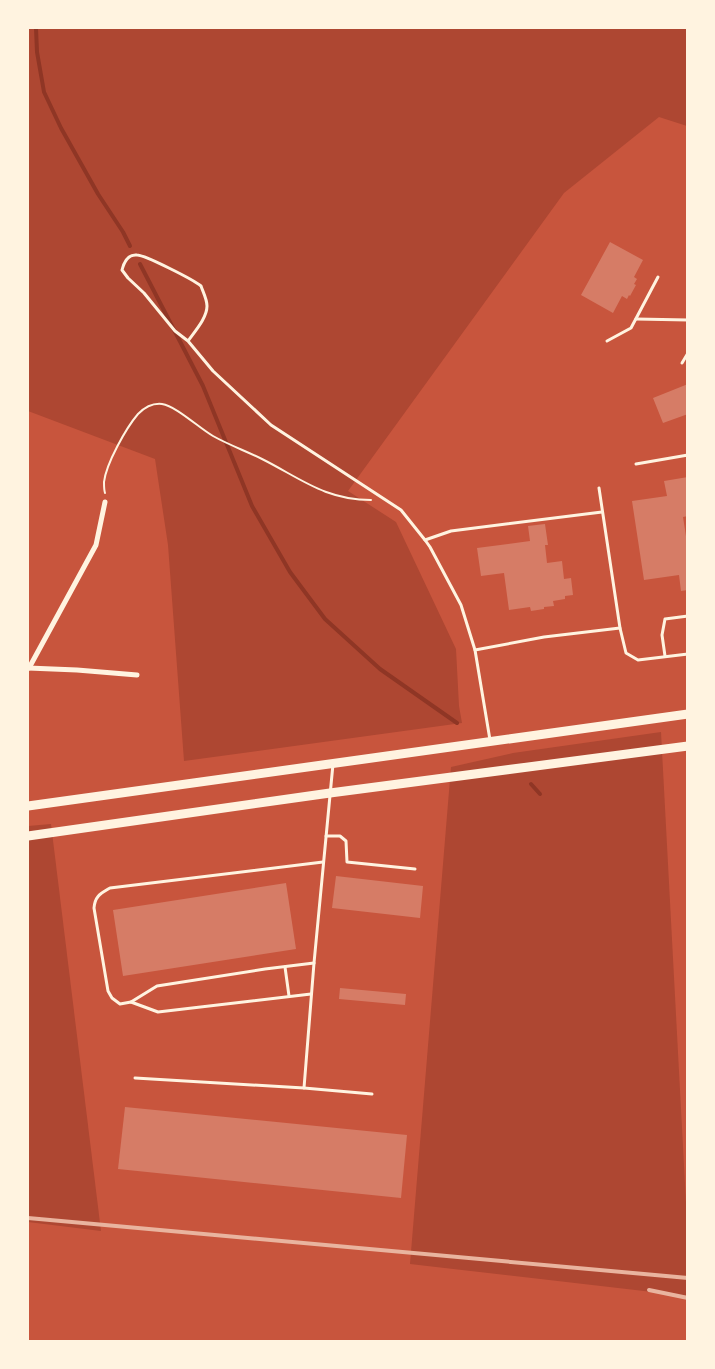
<svg xmlns="http://www.w3.org/2000/svg" width="715" height="1369" viewBox="0 0 715 1369" font-family="'Space Grotesk',sans-serif">
	<style>
		.green { fill: #ae4732 }
		.lines { fill: none; stroke-linecap: round; stroke-linejoin: round }
		.stream { stroke: #8f3625; stroke-width: 4 }
		.building { fill: #d67c66 }
		.path { stroke: #fff3e0; stroke-width: 2 }
		.service { stroke: #fff3e0; stroke-width: 3 }
		.minor { stroke: #fff3e0; stroke-width: 5 }
		.primary { stroke: #fff3e0; stroke-width: 9 }
		.rail { stroke: #e9b49f; stroke-width: 4 }
	</style>
	<rect width="100%" height="100%" fill="#c8553d"/>
	<g class="green">
		<path d="M28,28H687V126L659,117L564,193L348,491L396,522L456,649L459,706L462,723L184,761L168,545L155,459L28,411Z"/>
		<path d="M661,732L687,1222V1296L410,1264L451,767L513,753Z"/>
		<path d="M51,824L101,1231L28,1222V826Z"/>
	</g>
	<g class="lines">
		<g class="stream">
			<path d="M36,28L37,52L44,92L61,128L98,194L123,232L130,246"/>
			<path d="M140,264L203,386L252,506L290,572L325,619L380,669L457,723"/>
			<path d="M531,784L540,794"/>
		</g>
	</g>
	<g class="building">
		<path d="M610,242L643,260L634,277L637,279L634,284L636,285L630,296L629,295L627,299L622,296L613,313L581,295Z"/>
		<path d="M688,384V414L663,423L653,398Z"/>
		<path d="M688,477V516L683,517L688,549V590L681,591L679,575L644,580L632,501L667,496L664,481Z"/>
		<path d="M545,524L548,545H545L547,563L562,561L564,579L571,578L573,595L565,596V599L553,601L554,606L544,607V609L531,611L530,607L509,610L504,573L481,576L477,548L530,541L528,526Z"/>
		<path d="M336,876L423,886L420,918L332,908Z"/>
		<path d="M286,883L296,949L123,976L113,910Z"/>
		<path d="M340,988L406,994L405,1005L339,999Z"/>
		<path d="M125,1107L407,1135L401,1198L118,1169Z"/>
	</g>
	<g class="lines">
		<path class="path" d="M105,493C104,490 104,485 104,482C106,464 126,428 138,414C144,408 153,403 162,404C176,406 199,428 213,436C229,445 246,451 262,459C300,478 325,500 371,500"/>
		<g class="service">
			<path d="M636,319L688,320"/>
			<path d="M188,341C195,331 207,318 207,306C207,299 203,292 201,286C194,280 145,255 137,255C128,254 124,262 122,270L128,278L144,293L175,331L188,341L213,371L271,425L401,510L425,540L430,547L461,605L475,650L490,740"/>
			<path d="M607,341L631,328L658,277"/>
			<path d="M682,363L688,353"/>
			<path d="M636,464L688,455"/>
			<path d="M599,488L620,628L626,653L638,660L688,654"/>
			<path d="M425,540L451,531L602,512"/>
			<path d="M475,650L544,637L620,628"/>
			<path d="M665,656L662,635L665,619L688,616"/>
			<path d="M326,836H340L346,841L347,862L415,869"/>
			<path d="M285,967L289,996"/>
			<path d="M311,994L158,1012L131,1002L120,1004L112,998L108,991L94,908C95,896 100,894 110,888L323,862"/>
			<path d="M131,1002L157,986L265,969L314,963"/>
			<path d="M135,1078L304,1088L314,963L333,764"/>
			<path d="M304,1088L372,1094"/>
		</g>
		<g class="minor">
			<path d="M28,668L77,670L137,675"/>
			<path d="M29,668L96,545L105,502"/>
		</g>
		<g class="primary">
			<path d="M28,806L688,714"/>
			<path d="M28,836L330,793L688,746"/>
		</g>
		<g class="rail">
			<path d="M28,1218L688,1278"/>
			<path d="M649,1290L688,1298"/>
		</g>
	</g>
	<rect width="715" height="1369" fill="none" stroke="#fff3e0" stroke-width="58"/>
</svg>
